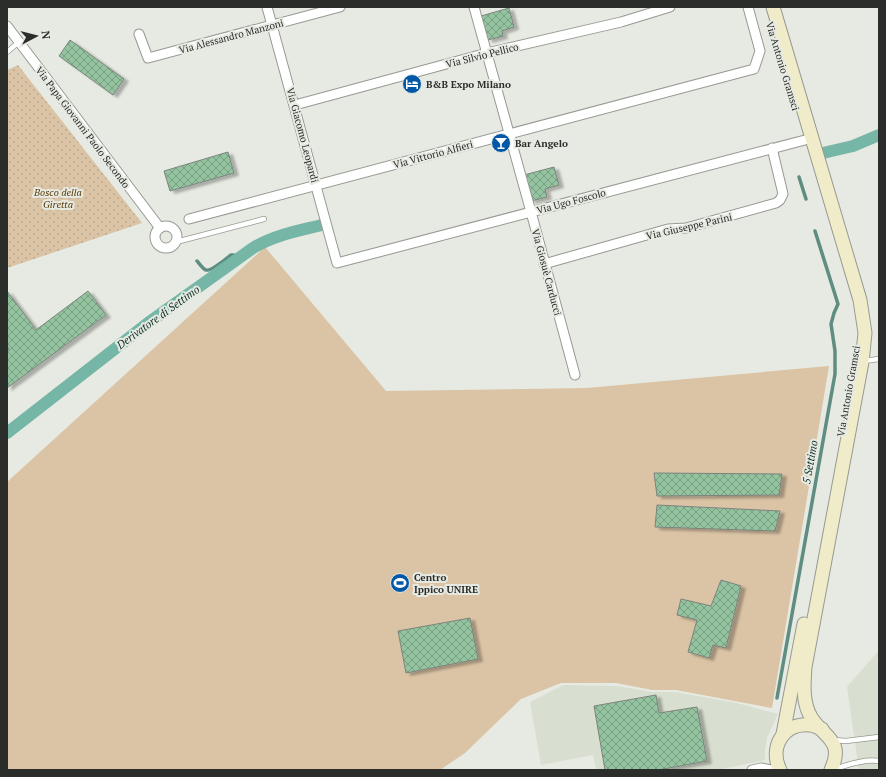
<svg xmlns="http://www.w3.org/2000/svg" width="886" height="777" viewBox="0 0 886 777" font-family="'PT Serif',serif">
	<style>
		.built { fill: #d8dfd0 }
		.park { fill: url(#park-dots) }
		.pitch { fill: #dbc4a5 }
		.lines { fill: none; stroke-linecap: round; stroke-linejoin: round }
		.stream { stroke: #5f8d82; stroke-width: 3.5 }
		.canal { stroke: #75b6a7; stroke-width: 12 }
		.building { fill: url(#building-cross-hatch); stroke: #7c837d; filter: url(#shadow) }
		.service-casing { stroke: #969a92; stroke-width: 6 }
		.minor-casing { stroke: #969a92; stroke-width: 11 }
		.secondary-casing { stroke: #969a92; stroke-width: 15 }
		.service { stroke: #fff; stroke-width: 4.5 }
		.minor { stroke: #fff; stroke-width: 9 }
		.secondary { stroke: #f0ecca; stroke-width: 13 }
		.labels { text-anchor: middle; stroke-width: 4; stroke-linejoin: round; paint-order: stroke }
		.street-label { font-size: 10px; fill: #2b2d2a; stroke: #e7eae2 }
		.poi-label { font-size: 10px; font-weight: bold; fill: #2b2d2a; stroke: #e7eae2; text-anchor: start }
		.park-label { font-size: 10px; font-style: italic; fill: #593a00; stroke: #e7eae2 }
		.water-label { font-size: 11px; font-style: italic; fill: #0f3029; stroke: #e7eae2 }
	</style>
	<defs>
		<pattern id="park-dots" width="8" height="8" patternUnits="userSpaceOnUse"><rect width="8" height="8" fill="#dbc4a5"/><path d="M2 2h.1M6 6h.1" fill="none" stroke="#bca98e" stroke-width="1.8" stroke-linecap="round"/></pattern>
		<pattern id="building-cross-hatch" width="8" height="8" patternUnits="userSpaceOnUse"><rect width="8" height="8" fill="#94c3a0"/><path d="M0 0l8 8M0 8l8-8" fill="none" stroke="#799f83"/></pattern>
		<filter id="shadow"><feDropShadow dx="4.5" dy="2.5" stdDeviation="1" flood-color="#0004"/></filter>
	</defs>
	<rect width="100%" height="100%" fill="#e7eae2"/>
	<g class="built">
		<path d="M879,650V770H859L847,687Z"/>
		<path d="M563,685L617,686L652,692H675L737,703L778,714L767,738L765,750V760L718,770H596L593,755L541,765L530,702Z"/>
	</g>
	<path class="park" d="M18,65L142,223L7,268V70Z"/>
	<path class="pitch" d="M265,247L386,391L587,388L829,366L772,708L676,690H652L616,683H561L521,699L465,753L440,770H7V482Z"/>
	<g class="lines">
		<g class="stream">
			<path d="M799,177L806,199"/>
			<path d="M197,261C199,263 203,269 206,270C211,272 227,258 231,255H234L237,259"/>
			<path d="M777,698L835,374V351L831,324L834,313L838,304L815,231"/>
		</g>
		<g class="canal">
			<path d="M823,153L853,146L879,135"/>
			<path d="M7,433L148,323L253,248C274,235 298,231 322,225"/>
		</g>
	</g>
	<g class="building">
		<path d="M509,8L514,27L502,31L503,36L488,40L481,16Z"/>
		<path d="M70,40L124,79L113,95L59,56Z"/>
		<path d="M228,152L234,173L170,191L164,171Z"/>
		<path d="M554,167L559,185L545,189L547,197L531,201L524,175Z"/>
		<path d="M7,291L36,330L88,291L106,315L7,388V351L9,349L7,346Z"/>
		<path d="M654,473L782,474L779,495L657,496Z"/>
		<path d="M657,505L780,511L775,531L655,527Z"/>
		<path d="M721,580L741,586L726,648L713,645L709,658L688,652L697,620L677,615L681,599L711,606Z"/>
		<path d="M470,618L478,659L406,673L398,631Z"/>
		<path d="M656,695L659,713L697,707L707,761L658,770H605L594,706Z"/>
	</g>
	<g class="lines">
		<defs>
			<g id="service">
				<path d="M7,52L19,42"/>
				<path d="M176,242L264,219"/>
				<path d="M864,361L879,359"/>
				<path d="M834,740L846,741L879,737"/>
				<path d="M834,769C848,765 864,759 879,761"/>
			</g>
			<g id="minor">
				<path d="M267,7L337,263L805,140"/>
				<path d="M474,7L531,212L575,375"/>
				<path d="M7,26L160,228"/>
				<path d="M139,34L148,58L340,7"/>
				<path d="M295,105L487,53L621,22L670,7"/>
				<path d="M189,219L754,69L760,51L748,7"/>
				<circle cx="166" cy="237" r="11"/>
				<path d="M544,264L668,229L686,228L776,203L780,200L783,194L772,148"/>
				<path d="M752,770L761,768L771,770"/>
			</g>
			<g id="secondary">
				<path d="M773,7L860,300L865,333L862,362L805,667C804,683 802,702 811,717C823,737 845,740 831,770"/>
				<path d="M783,734L804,624"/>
				<path d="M780,770C769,748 783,722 810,725C814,725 818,728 822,729"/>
			</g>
		</defs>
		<use href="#service" class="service-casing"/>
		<use href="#minor" class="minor-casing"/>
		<use href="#secondary" class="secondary-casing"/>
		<use href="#service" class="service"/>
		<use href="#minor" class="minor"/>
		<use href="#secondary" class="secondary"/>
	</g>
	<defs>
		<symbol id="hotel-disc" viewBox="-11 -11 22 22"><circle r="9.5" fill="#0258a6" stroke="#e7eae2"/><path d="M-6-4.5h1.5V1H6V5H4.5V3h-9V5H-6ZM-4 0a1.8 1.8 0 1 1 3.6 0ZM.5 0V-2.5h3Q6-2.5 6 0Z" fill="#fff"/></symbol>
		<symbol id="bar-disc" viewBox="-11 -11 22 22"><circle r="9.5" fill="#0258a6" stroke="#e7eae2"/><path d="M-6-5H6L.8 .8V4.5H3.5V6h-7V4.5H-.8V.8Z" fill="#fff"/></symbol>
		<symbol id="stadium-disc" viewBox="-11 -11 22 22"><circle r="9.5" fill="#0258a6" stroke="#e7eae2"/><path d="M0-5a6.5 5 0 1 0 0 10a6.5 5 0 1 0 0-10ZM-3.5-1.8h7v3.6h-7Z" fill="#fff"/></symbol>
	</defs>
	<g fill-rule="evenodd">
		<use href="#hotel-disc" x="401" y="73" width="22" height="22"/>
		<use href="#bar-disc" x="490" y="132" width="22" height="22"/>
		<use href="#stadium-disc" x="389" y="572" width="22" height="22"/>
	</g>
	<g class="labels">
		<g class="street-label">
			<text transform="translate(231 36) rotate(-15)" y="4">Via Alessandro Manzoni</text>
			<text transform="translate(482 55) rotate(-14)" y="4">Via Silvio Pellico</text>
			<text transform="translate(783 66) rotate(73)" y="4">Via Antonio Gramsci</text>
			<text transform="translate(83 127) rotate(53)" y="4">Via Papa Giovanni Paolo Secondo</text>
			<text transform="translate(303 135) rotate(75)" y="4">Via Giacomo Leopardi</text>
			<text transform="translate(433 154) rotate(-15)" y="4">Via Vittorio Alfieri</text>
			<text transform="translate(571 201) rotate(-15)" y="4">Via Ugo Foscolo</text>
			<text transform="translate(689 226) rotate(-13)" y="4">Via Giuseppe Parini</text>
			<text transform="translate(547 272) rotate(75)" y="4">Via Giosuè Carducci</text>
			<text transform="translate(848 391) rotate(-80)" y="4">Via Antonio Gramsci</text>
		</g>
		<g class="poi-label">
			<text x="426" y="88">B&amp;B Expo Milano</text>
			<text x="515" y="147">Bar Angelo</text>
			<text x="414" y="581">Centro<tspan x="414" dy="12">Ippico UNIRE</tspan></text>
		</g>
		<g class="park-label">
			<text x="58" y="196">Bosco della<tspan x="58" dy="12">Giretta</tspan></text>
		</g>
		<g class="water-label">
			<text transform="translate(158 317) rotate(-36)" y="4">Derivatore di Settimo</text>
			<text transform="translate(810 462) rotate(-80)" y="4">5 Settimo</text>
		</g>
	</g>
	<rect width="886" height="777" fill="none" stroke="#2b2d2a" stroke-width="16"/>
	<g transform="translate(36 36) rotate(83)" stroke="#e7eae2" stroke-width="3" paint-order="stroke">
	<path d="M0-3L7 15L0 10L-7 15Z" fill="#2b2d2a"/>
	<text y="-6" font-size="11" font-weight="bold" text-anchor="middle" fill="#2b2d2a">N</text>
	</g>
</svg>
